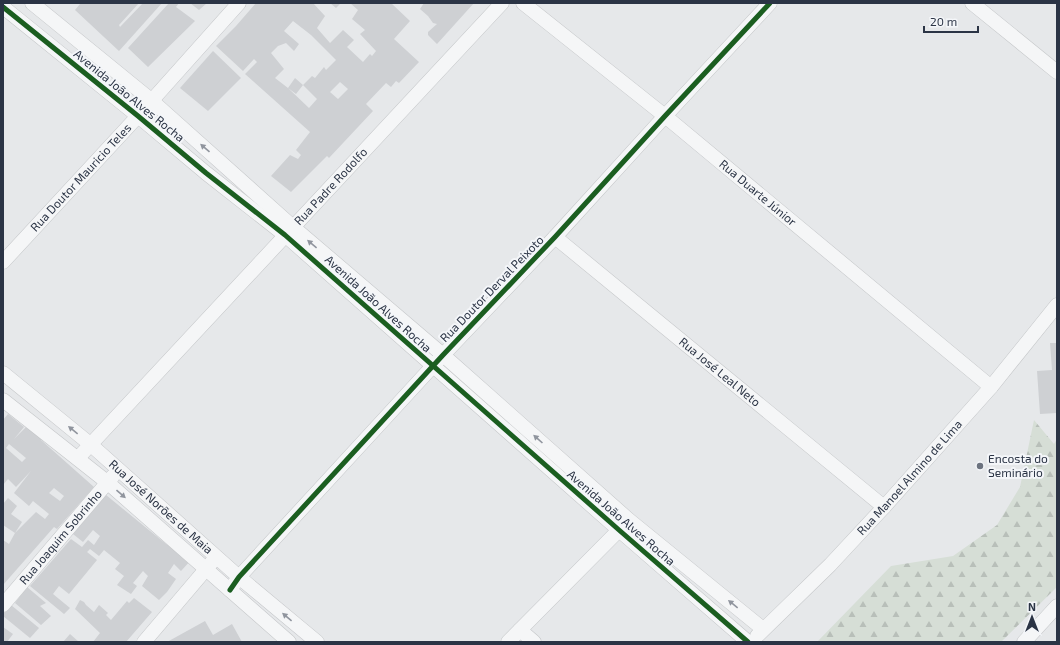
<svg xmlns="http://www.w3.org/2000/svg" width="1060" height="645" viewBox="0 0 1060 645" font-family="'Exo 2',sans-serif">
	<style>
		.forest { fill: url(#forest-firs) }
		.building { fill: #ced0d3; fill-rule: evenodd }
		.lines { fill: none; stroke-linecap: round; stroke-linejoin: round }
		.minor-casing { stroke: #c4c6c8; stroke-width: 15 }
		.minor { stroke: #f5f6f7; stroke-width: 14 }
		.cycleway-casing { stroke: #f4f6f9; stroke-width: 8 }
		.cycleway { stroke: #1b5e20; stroke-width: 5 }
		.oneway { fill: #90959e }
		.poi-dot { fill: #6c737f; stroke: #f4f6f9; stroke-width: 1.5 }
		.labels { text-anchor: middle; stroke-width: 4; stroke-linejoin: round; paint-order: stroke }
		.street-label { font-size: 12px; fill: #2b3445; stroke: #f4f6f9 }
		.poi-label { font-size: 12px; fill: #2b3445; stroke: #f4f6f9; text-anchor: start }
	</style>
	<defs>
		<pattern id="forest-firs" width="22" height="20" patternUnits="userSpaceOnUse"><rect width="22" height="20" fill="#d6ded6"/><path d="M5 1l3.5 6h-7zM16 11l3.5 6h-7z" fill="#b8bfb9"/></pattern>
	</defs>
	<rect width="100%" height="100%" fill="#e6e8ea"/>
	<path class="forest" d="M1034,420L1054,444L1057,439V587L1001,642H817L891,566L953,556L997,525L1020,487Z"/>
	<g class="building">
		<path d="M79,3H139L119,25L120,27L143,3H162L119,51L75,10L80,4Z"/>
		<path d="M169,3H179L176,7L195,21L148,67L128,48Z"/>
		<path d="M190,3H207L199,10Z"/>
		<path d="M256,3H313L325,16L317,28L330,43L343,30L354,40L347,47L363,62L370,54L372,56L376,51L360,34L365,30L352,19L358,10L350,3H391L410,21L394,39L419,62L399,83L396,81L391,87L386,83L366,104L373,111L329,158L327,156L291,192L271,176L290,155L298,159L301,155L296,150L310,132L245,74L257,62L254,59L243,71L216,46L236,26ZM293,21L311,35L336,60L326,70L324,67L315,78L312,76L303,85L295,78L288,88L275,78L284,69L271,53L278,46L286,43L294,51L299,44L284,31ZM340,82L348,89L338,99L330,92ZM303,85L317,99L309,108L288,88L296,94Z"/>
		<path d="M330,3H341L336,8Z"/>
		<path d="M424,3H474L437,44L428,35V32L437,24L433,23L428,16L420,9Z"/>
		<path d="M213,51L241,78L208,111L180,88Z"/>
		<path d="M1050,343H1057V413L1040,414L1037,371L1052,370Z"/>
		<path d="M8,414L24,427L14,439L29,424L45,436L41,440L94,487L57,529L54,527L3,585V540L9,544L15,533L3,525V504L8,498L17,506L11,514L22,522L15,533L36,512L45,519L49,514L33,501L29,506L14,493L31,471L16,487L8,479L3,485V420ZM9,444L26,458L22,462L6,448ZM54,488L64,496L60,501L49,493Z"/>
		<path d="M106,495L166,544L184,554L191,560L181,571L174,564L168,573L176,579L167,592L159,600L142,586L148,576L143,571L133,583L137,586L131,594L117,585L124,576L115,569L120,563L104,550L99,556L90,549L87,552L97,560L69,594L59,586L53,594L70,608L64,614L30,586L71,539L82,547L88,540L94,545L100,536L93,530L83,542L73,534Z"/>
		<path d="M27,587L46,603L40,606L51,616L41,625L15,603Z"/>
		<path d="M134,598L152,612L126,642H93L100,633L75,609L80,600L84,602L86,605L94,612L99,605L108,613L106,615L111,620L127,601L129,603Z"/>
		<path d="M11,605L39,628L30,638L3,616V614Z"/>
		<path d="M205,621L213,635L232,624L242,642H167Z"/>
		<path d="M3,627L13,634L7,642H3Z"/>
		<path d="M70,634L79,642H63Z"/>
	</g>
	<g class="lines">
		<defs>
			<g id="minor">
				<path d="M32,3L151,100L293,227L443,355L629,520L763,629"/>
				<path id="s1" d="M523,3L665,116L991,387"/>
				<path d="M972,3L1057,72"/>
				<path d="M3,7L138,116L206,173L285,235L619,530L748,642"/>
				<path id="s2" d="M555,237L884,507"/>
				<path id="s3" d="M3,262L138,116L239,3"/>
				<path id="s4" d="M3,373L90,444L239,577L317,642"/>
				<path d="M3,400L107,482L289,642"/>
				<path id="s5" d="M78,458L502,3"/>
				<path d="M230,590L239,577L443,355L555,237L665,116L770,3"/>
				<path id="s6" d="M3,605L113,476"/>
				<path d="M520,630L534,642"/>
				<path id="s7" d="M757,636L830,565L884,507L991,387L1057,305"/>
				<path d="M144,642L212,562"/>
				<path d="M508,642L625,524"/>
				<path d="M1024,642L1057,606"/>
			</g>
		</defs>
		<use href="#minor" class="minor-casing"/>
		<use href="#minor" class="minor"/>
		<defs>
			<g id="cycleway">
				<path d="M3,7L138,116L206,173L285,235L619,530L748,642"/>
				<path d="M230,590L239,577L443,355L555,237L665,116L770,3"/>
			</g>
		</defs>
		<use href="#cycleway" class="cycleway-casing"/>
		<use href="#cycleway" class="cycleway"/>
	</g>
	<defs><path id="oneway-solid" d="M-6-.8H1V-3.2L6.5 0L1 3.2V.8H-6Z"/></defs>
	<g class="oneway">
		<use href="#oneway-solid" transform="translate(205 148) rotate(-139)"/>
		<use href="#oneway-solid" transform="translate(312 244) rotate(-140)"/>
		<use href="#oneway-solid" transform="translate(73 430) rotate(-141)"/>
		<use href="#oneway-solid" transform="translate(538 439) rotate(-138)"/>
		<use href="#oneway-solid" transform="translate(121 494) rotate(41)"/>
		<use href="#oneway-solid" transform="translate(733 604) rotate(-141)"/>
		<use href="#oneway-solid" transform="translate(287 617) rotate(-140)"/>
	</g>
	<circle class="poi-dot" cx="980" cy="466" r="4"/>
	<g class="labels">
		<g class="street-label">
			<text transform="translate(129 96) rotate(39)" y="4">Avenida João Alves Rocha</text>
			<text dy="4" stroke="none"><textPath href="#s3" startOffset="115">Rua Doutor Mauricio Teles</textPath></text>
			<text dy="4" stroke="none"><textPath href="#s5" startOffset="371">Rua Padre Rodolfo</textPath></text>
			<text dy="4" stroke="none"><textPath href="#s1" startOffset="302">Rua Duarte Júnior</textPath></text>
			<text transform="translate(492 289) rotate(-46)" y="4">Rua Doutor Derval Peixoto</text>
			<text transform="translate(378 304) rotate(42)" y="4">Avenida João Alves Rocha</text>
			<text dy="4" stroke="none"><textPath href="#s2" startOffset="213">Rua José Leal Neto</textPath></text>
			<text dy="4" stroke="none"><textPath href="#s7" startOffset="220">Rua Manoel Almino de Lima</textPath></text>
			<text dy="4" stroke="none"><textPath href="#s4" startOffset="207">Rua José Norões de Maia</textPath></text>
			<text transform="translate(621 518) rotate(41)" y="4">Avenida João Alves Rocha</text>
			<text dy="4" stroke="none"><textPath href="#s6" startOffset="89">Rua Joaquim Sobrinho</textPath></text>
		</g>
		<g class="poi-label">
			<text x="988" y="463">Encosta do<tspan x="988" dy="14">Seminário</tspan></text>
		</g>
	</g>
	<rect width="1060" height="645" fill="none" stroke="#2b3445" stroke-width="8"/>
	<g transform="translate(1032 617)" stroke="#f4f6f9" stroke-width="3" paint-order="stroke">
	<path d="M0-3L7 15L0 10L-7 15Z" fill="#2b3445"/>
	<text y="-6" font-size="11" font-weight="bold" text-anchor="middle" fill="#2b3445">N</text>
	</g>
	<path d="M924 26v6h54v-6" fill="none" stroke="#2b3445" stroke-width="2"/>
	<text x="930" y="26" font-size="12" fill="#2b3445" stroke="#f4f6f9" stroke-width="3" paint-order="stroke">20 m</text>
</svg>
